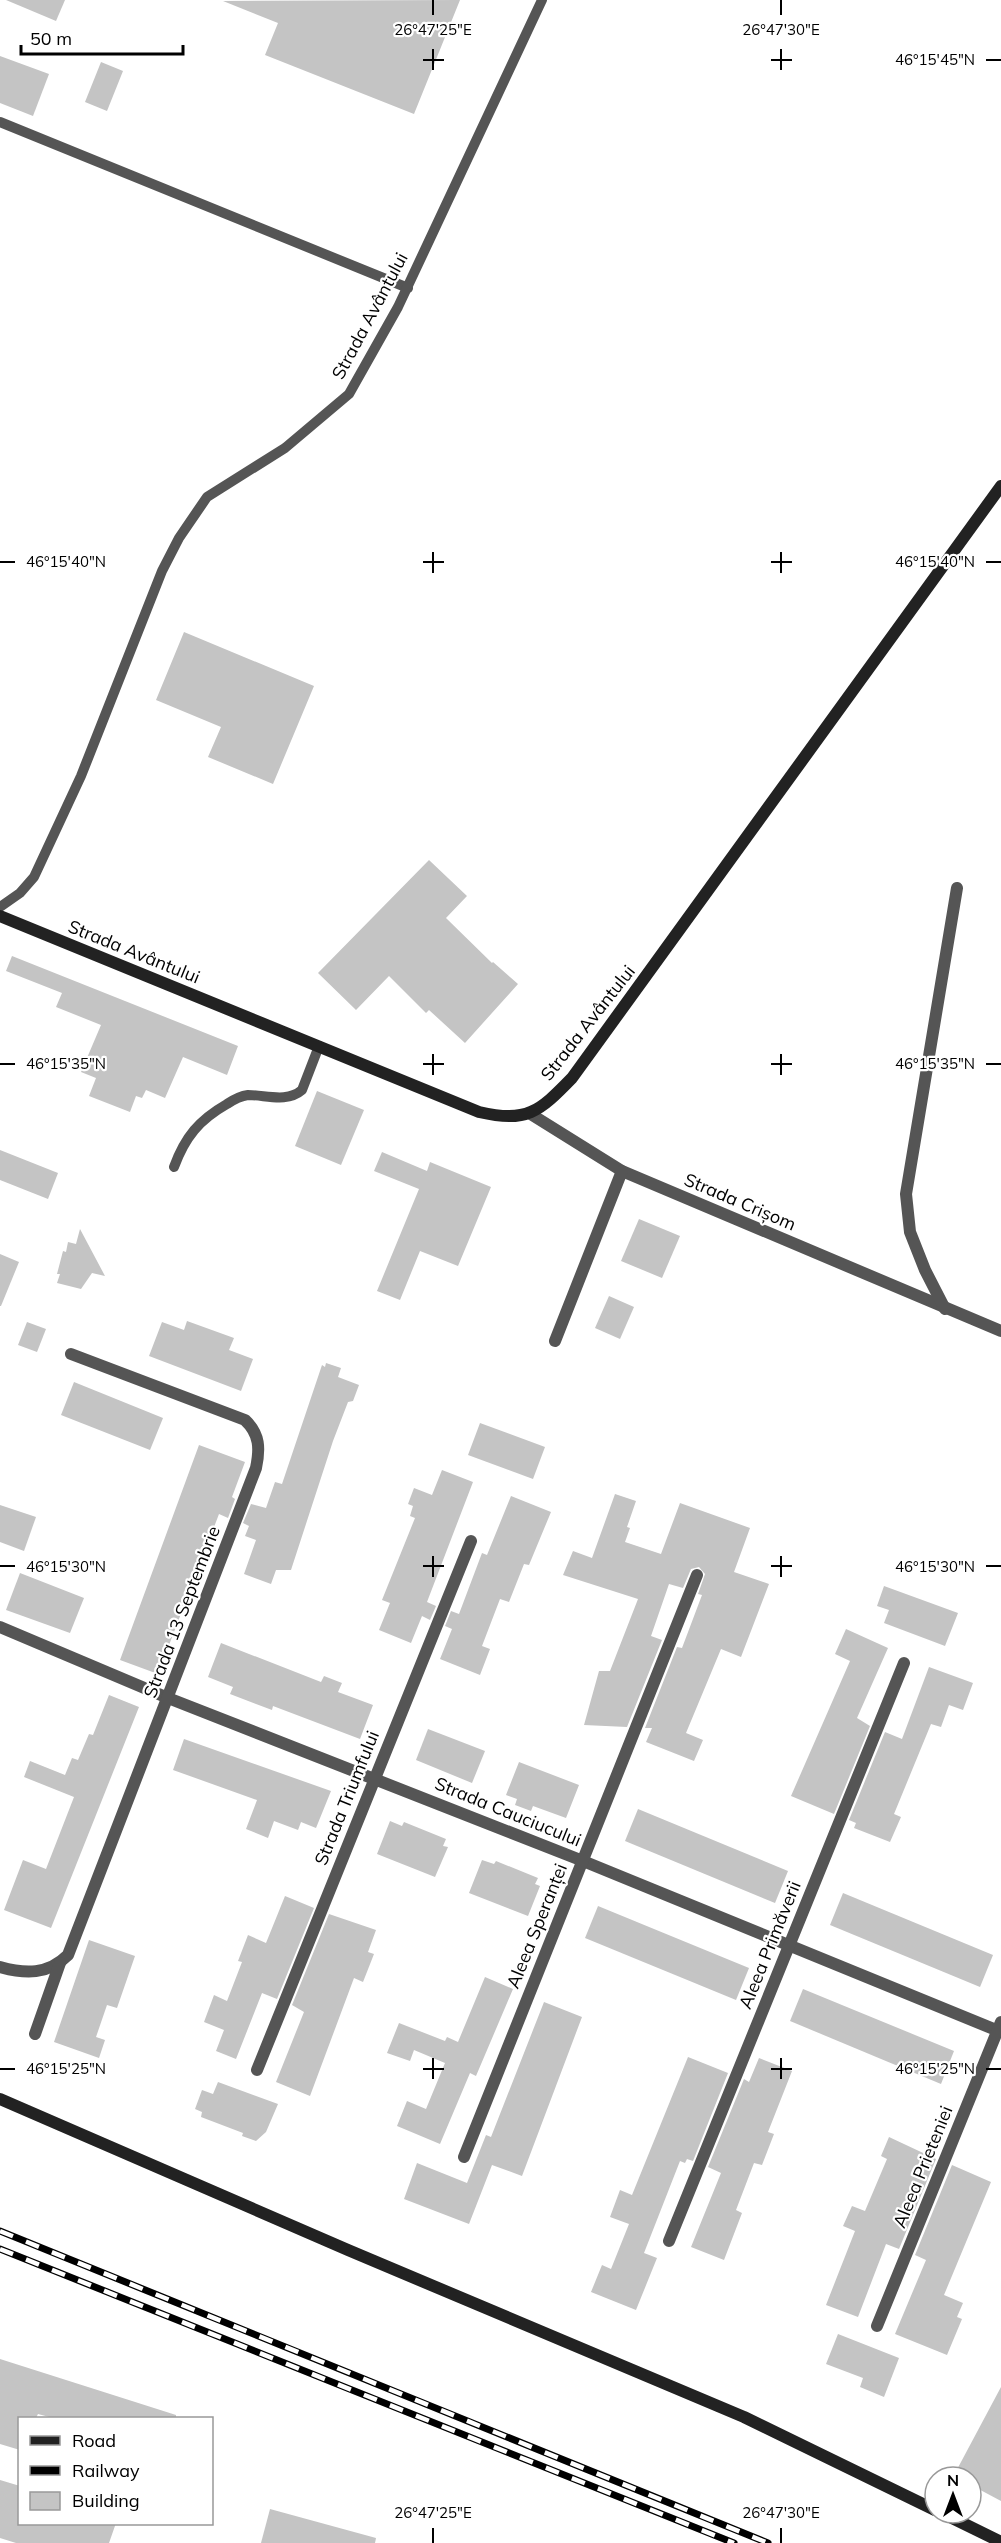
<svg xmlns="http://www.w3.org/2000/svg" width="1001" height="2543" viewBox="0 0 1001 2543" font-family="Mulish,sans-serif">
	<style>
		.building { fill: #c4c4c4 }
		.lines { fill: none; stroke-linecap: round; stroke-linejoin: round }
		.service { stroke: #555; stroke-width: 10 }
		.minor { stroke: #555; stroke-width: 12 }
		.secondary { stroke: #222; stroke-width: 12 }
		.rail-casing { stroke: #000; stroke-width: 7 }
		.rail { stroke: #fff; stroke-width: 4.5; stroke-dasharray: 14; stroke-linecap: butt }
		.ticks { fill: none; stroke: #000; stroke-width: 2 }
		.labels { text-anchor: middle; stroke-width: 4.5; stroke-linejoin: round; paint-order: stroke }
		.street-label { font-size: 18px; fill: #000; stroke: #fff }
		.ticks-label { font-size: 15px; text-anchor: middle; fill: #000; stroke: #fff; stroke-width: 4.5; stroke-linejoin: round; paint-order: stroke }
	</style>
	<rect width="100%" height="100%" fill="#fff"/>
	<g class="building">
		<path d="M6,0H65L56,21Z"/>
		<path d="M460,0L414,114L265,55L278,23L223,1Z"/>
		<path d="M0,56L49,74L33,116L0,103Z"/>
		<path d="M101,62L123,71L107,111L85,102Z"/>
		<path d="M184,632L314,686L273,784L208,757L221,727L156,700Z"/>
		<path d="M429,860L467,896L446,918L492,963L493,962L518,984L465,1043L429,1010L426,1013L389,976L356,1010L318,973Z"/>
		<path d="M12,956L238,1046L227,1075L183,1057L165,1098L146,1090L142,1098L136,1096L130,1112L89,1096L96,1078L81,1072L101,1025L56,1007L62,993L6,971Z"/>
		<path d="M317,1091L364,1110L341,1165L295,1146Z"/>
		<path d="M0,1150L58,1173L48,1199L0,1180Z"/>
		<path d="M382,1152L427,1171L430,1162L491,1187L458,1266L420,1251L400,1300L377,1291L419,1189L374,1171Z"/>
		<path d="M639,1219L680,1236L662,1278L621,1261Z"/>
		<path d="M80,1229L105,1276L92,1273L81,1289L57,1283L60,1274H57L63,1251L66,1252L68,1242L76,1244Z"/>
		<path d="M0,1254L19,1262L1,1306H0Z"/>
		<path d="M609,1296L634,1307L620,1339L595,1328Z"/>
		<path d="M187,1321L234,1338L229,1350L253,1359L241,1391L149,1356L162,1322L184,1330Z"/>
		<path d="M27,1322L46,1329L37,1352L18,1345Z"/>
		<path d="M326,1363L341,1368L338,1377L359,1385L353,1401L348,1402L333,1441L291,1570H276L271,1584L244,1574L256,1540L245,1536L249,1526L243,1523L251,1504L266,1508L275,1482L282,1484L322,1365L325,1367Z"/>
		<path d="M74,1382L163,1418L150,1450L61,1415Z"/>
		<path d="M480,1423L545,1447L533,1479L468,1455Z"/>
		<path d="M199,1445L245,1462L232,1497L235,1499L228,1518L219,1514L158,1674L120,1660Z"/>
		<path d="M442,1470L473,1482L427,1602L436,1606L430,1620L422,1616L411,1643L379,1630L390,1603L382,1600L415,1518L410,1516L413,1506L408,1504L414,1488L432,1495Z"/>
		<path d="M615,1494L636,1501L627,1527L630,1528L625,1542L661,1554L680,1503L750,1528L734,1572L769,1584L741,1657L721,1649L686,1733L703,1740L694,1761L646,1742L652,1728H645L677,1647L682,1648L702,1595L698,1594L705,1574L699,1567L691,1569L683,1588L669,1584L651,1636L662,1640L627,1727L584,1725L599,1671H610L638,1599L563,1575L573,1551L592,1558Z"/>
		<path d="M511,1496L551,1512L529,1565L524,1564L509,1602L500,1599L482,1646L490,1649L480,1675L440,1659L452,1629L445,1626L451,1611L459,1614L482,1553L487,1555Z"/>
		<path d="M0,1505L36,1517L24,1551L0,1542Z"/>
		<path d="M20,1573L84,1598L70,1633L6,1610Z"/>
		<path d="M884,1586L958,1613L945,1646L884,1623L889,1610L877,1606Z"/>
		<path d="M846,1629L888,1648L857,1718L870,1726L834,1814L791,1796L850,1661L835,1654Z"/>
		<path d="M221,1643L321,1682L324,1676L342,1683L338,1692L373,1705L360,1739L273,1706L272,1710L230,1694L233,1687L208,1677Z"/>
		<path d="M929,1667L973,1683L963,1710L949,1705L941,1727L931,1724L894,1814L901,1817L890,1842L854,1828L856,1823L849,1820L885,1732L902,1739Z"/>
		<path d="M109,1695L139,1707L51,1928L4,1910L23,1860L46,1869L74,1797L24,1777L30,1761L65,1775L72,1758L78,1760L89,1734L93,1735Z"/>
		<path d="M428,1729L485,1751L472,1783L416,1760Z"/>
		<path d="M184,1739L331,1791L316,1828L301,1822L298,1830L274,1821L268,1838L246,1829L257,1800L173,1770Z"/>
		<path d="M519,1762L579,1785L566,1818L533,1806L531,1811L515,1805L517,1799L506,1795Z"/>
		<path d="M638,1809L788,1871L775,1903L625,1841Z"/>
		<path d="M390,1821L402,1826L404,1822L446,1839L443,1846L448,1847L435,1877L377,1854Z"/>
		<path d="M482,1860L494,1864L496,1861L538,1878L535,1884L540,1886L528,1916L469,1893Z"/>
		<path d="M843,1893L993,1955L980,1987L830,1925Z"/>
		<path d="M285,1896L314,1908L277,1999L262,1993L236,2059L216,2051L224,2030L204,2022L214,1995L227,2001L242,1962L238,1961L248,1935L266,1943Z"/>
		<path d="M598,1906L749,1968L736,2000L585,1938Z"/>
		<path d="M329,1914L376,1930L368,1952L374,1954L363,1982L354,1978L310,2096L276,2082L304,2012L292,2005Z"/>
		<path d="M89,1940L135,1956L117,2008L107,2005L96,2037L105,2040L99,2058L54,2042Z"/>
		<path d="M485,1977L513,1989L476,2076L470,2073L440,2144L397,2126L407,2101L426,2109L445,2063L414,2050L410,2061L387,2053L399,2023L445,2041L447,2037L458,2042Z"/>
		<path d="M803,1989L954,2051L941,2084L790,2021Z"/>
		<path d="M544,2002L582,2017L522,2176L492,2165L469,2224L404,2199L417,2163L467,2183L486,2135L491,2137Z"/>
		<path d="M688,2057L728,2073L693,2161L687,2159L685,2163L680,2161L644,2253L657,2258L636,2310L591,2292L602,2265L611,2269L629,2224L610,2217L620,2190L632,2195Z"/>
		<path d="M759,2058L792,2071L768,2132L774,2134L762,2165L754,2163L736,2210L742,2213L724,2260L691,2247L721,2173L708,2167L744,2079L749,2082Z"/>
		<path d="M218,2082L278,2104L266,2132L256,2141L242,2136L243,2133L201,2117L202,2112L195,2109L202,2090L213,2094Z"/>
		<path d="M889,2137L936,2159L899,2249L886,2244L858,2317L826,2305L855,2231L843,2226L852,2206L865,2211L887,2159L881,2156Z"/>
		<path d="M952,2165L991,2182L944,2295L963,2303L957,2317L962,2319L947,2355L895,2334L926,2260L915,2255Z"/>
		<path d="M838,2334L899,2358L884,2397L860,2387L863,2378L826,2364Z"/>
		<path d="M0,2359L176,2415V2418H53L38,2414L36,2418H20V2450L0,2444Z"/>
		<path d="M1001,2387V2501L971,2485V2477H953Z"/>
		<path d="M0,2480L20,2486V2523H116L109,2543H16L0,2538Z"/>
		<path d="M270,2509L376,2538L375,2543H261Z"/>
	</g>
	<g class="lines">
		<g class="service">
			<path d="M0,122L408,288"/>
			<path d="M0,907L20,893L34,877L81,776L162,571L179,538L207,497L285,448L349,394L398,307L542,0"/>
			<path d="M174,1167C185,1137 199,1120 227,1104C233,1100 240,1096 248,1095C266,1095 287,1103 302,1090L319,1046"/>
		</g>
		<g class="minor">
			<path d="M529,1113L622,1171L1001,1331"/>
			<path d="M945,1309L925,1270L910,1232L906,1194L957,888"/>
			<path d="M555,1341L622,1171"/>
			<path d="M0,1627L168,1698L583,1861L1001,2032"/>
			<path d="M0,1967C25,1974 48,1975 68,1955L256,1468C260,1449 260,1434 245,1420L71,1354"/>
			<path d="M35,2034L60,1963"/>
			<path d="M257,2070L471,1541"/>
			<path d="M464,2157L697,1575"/>
			<path d="M669,2241L904,1663"/>
			<path d="M877,2326L1001,2022"/>
		</g>
		<g class="secondary">
			<path d="M0,916L479,1112C527,1123 539,1112 572,1078L1001,486"/>
			<path d="M0,2099L348,2250L744,2417L935,2510"/>
			<path d="M942,2513L1001,2542"/>
		</g>
		<defs>
			<g id="rail">
				<path d="M0,2231L768,2543"/>
				<path d="M0,2249L734,2543"/>
			</g>
		</defs>
		<use href="#rail" class="rail-casing"/>
		<use href="#rail" class="rail"/>
	</g>
	<path class="ticks" d="M433,0V15M781,0V15M433,49V70M781,49V70M423,60H444M771,60H792M986,60H1001M433,552V573M781,552V573M0,562H15M423,562H444M771,562H792M986,562H1001M433,1054V1075M781,1054V1075M0,1064H15M423,1064H444M771,1064H792M986,1064H1001M433,1556V1577M781,1556V1577M0,1566H15M423,1566H444M771,1566H792M986,1566H1001M433,2058V2079M781,2058V2079M0,2069H15M423,2069H444M771,2069H792M986,2069H1001M433,2528V2543M781,2528V2543"/>
	<g class="labels">
		<g class="street-label">
			<text transform="translate(370 316) rotate(-62)" y="6">Strada Avântului</text>
			<text transform="translate(134 952) rotate(22)" y="6">Strada Avântului</text>
			<text transform="translate(588 1023) rotate(-52)" y="6">Strada Avântului</text>
			<text transform="translate(740 1202) rotate(23)" y="6">Strada Crișom</text>
			<text transform="translate(182 1612) rotate(-69)" y="6">Strada 13 Septembrie</text>
			<text transform="translate(347 1798) rotate(-68)" y="6">Strada Triumfului</text>
			<text transform="translate(508 1812) rotate(22)" y="6">Strada Cauciucului</text>
			<text transform="translate(537 1926) rotate(-68)" y="6">Aleea Speranței</text>
			<text transform="translate(770 1945) rotate(-68)" y="6">Aleea Primăverii</text>
			<text transform="translate(923 2167) rotate(-68)" y="6">Aleea Prieteniei</text>
		</g>
	</g>
	<g class="ticks-label">
		<text x="433" y="35">26°47'25"E</text>
		<text x="781" y="35">26°47'30"E</text>
		<text x="935" y="65">46°15'45"N</text>
		<text x="66" y="567">46°15'40"N</text>
		<text x="935" y="567">46°15'40"N</text>
		<text x="66" y="1069">46°15'35"N</text>
		<text x="935" y="1069">46°15'35"N</text>
		<text x="66" y="1572">46°15'30"N</text>
		<text x="935" y="1572">46°15'30"N</text>
		<text x="66" y="2074">46°15'25"N</text>
		<text x="935" y="2074">46°15'25"N</text>
		<text x="433" y="2518">26°47'25"E</text>
		<text x="781" y="2518">26°47'30"E</text>
	</g>
	<rect x="18" y="2417" width="195" height="108" fill="#ffffff" stroke="#999999" stroke-width="1.5"/>
	<rect x="30" y="2436" width="30" height="9" fill="#222222" stroke="#999999" stroke-width="1.5"/>
	<text x="72" y="2447" font-size="18" fill="#000000">Road</text>
	<rect x="30" y="2466" width="30" height="9" fill="#000000" stroke="#999999" stroke-width="1.5"/>
	<text x="72" y="2477" font-size="18" fill="#000000">Railway</text>
	<rect x="30" y="2492" width="30" height="18" fill="#c4c4c4" stroke="#999999" stroke-width="1.5"/>
	<text x="72" y="2507" font-size="18" fill="#000000">Building</text>
	<g transform="translate(953 2495)"><circle r="28" fill="#ffffff" stroke="#999999" stroke-width="1.5"/>
	<path d="M0-4.5L10 22L0 15L-10 22Z" fill="#000000"/>
	<text y="-9" font-size="16" font-weight="bold" text-anchor="middle" fill="#000000">N</text>
	</g>
	<path d="M21 45v9h162v-9" fill="none" stroke="#000000" stroke-width="3"/>
	<text x="30" y="45" font-size="18" fill="#000000" stroke="#ffffff" stroke-width="4.5" paint-order="stroke">50 m</text>
</svg>
